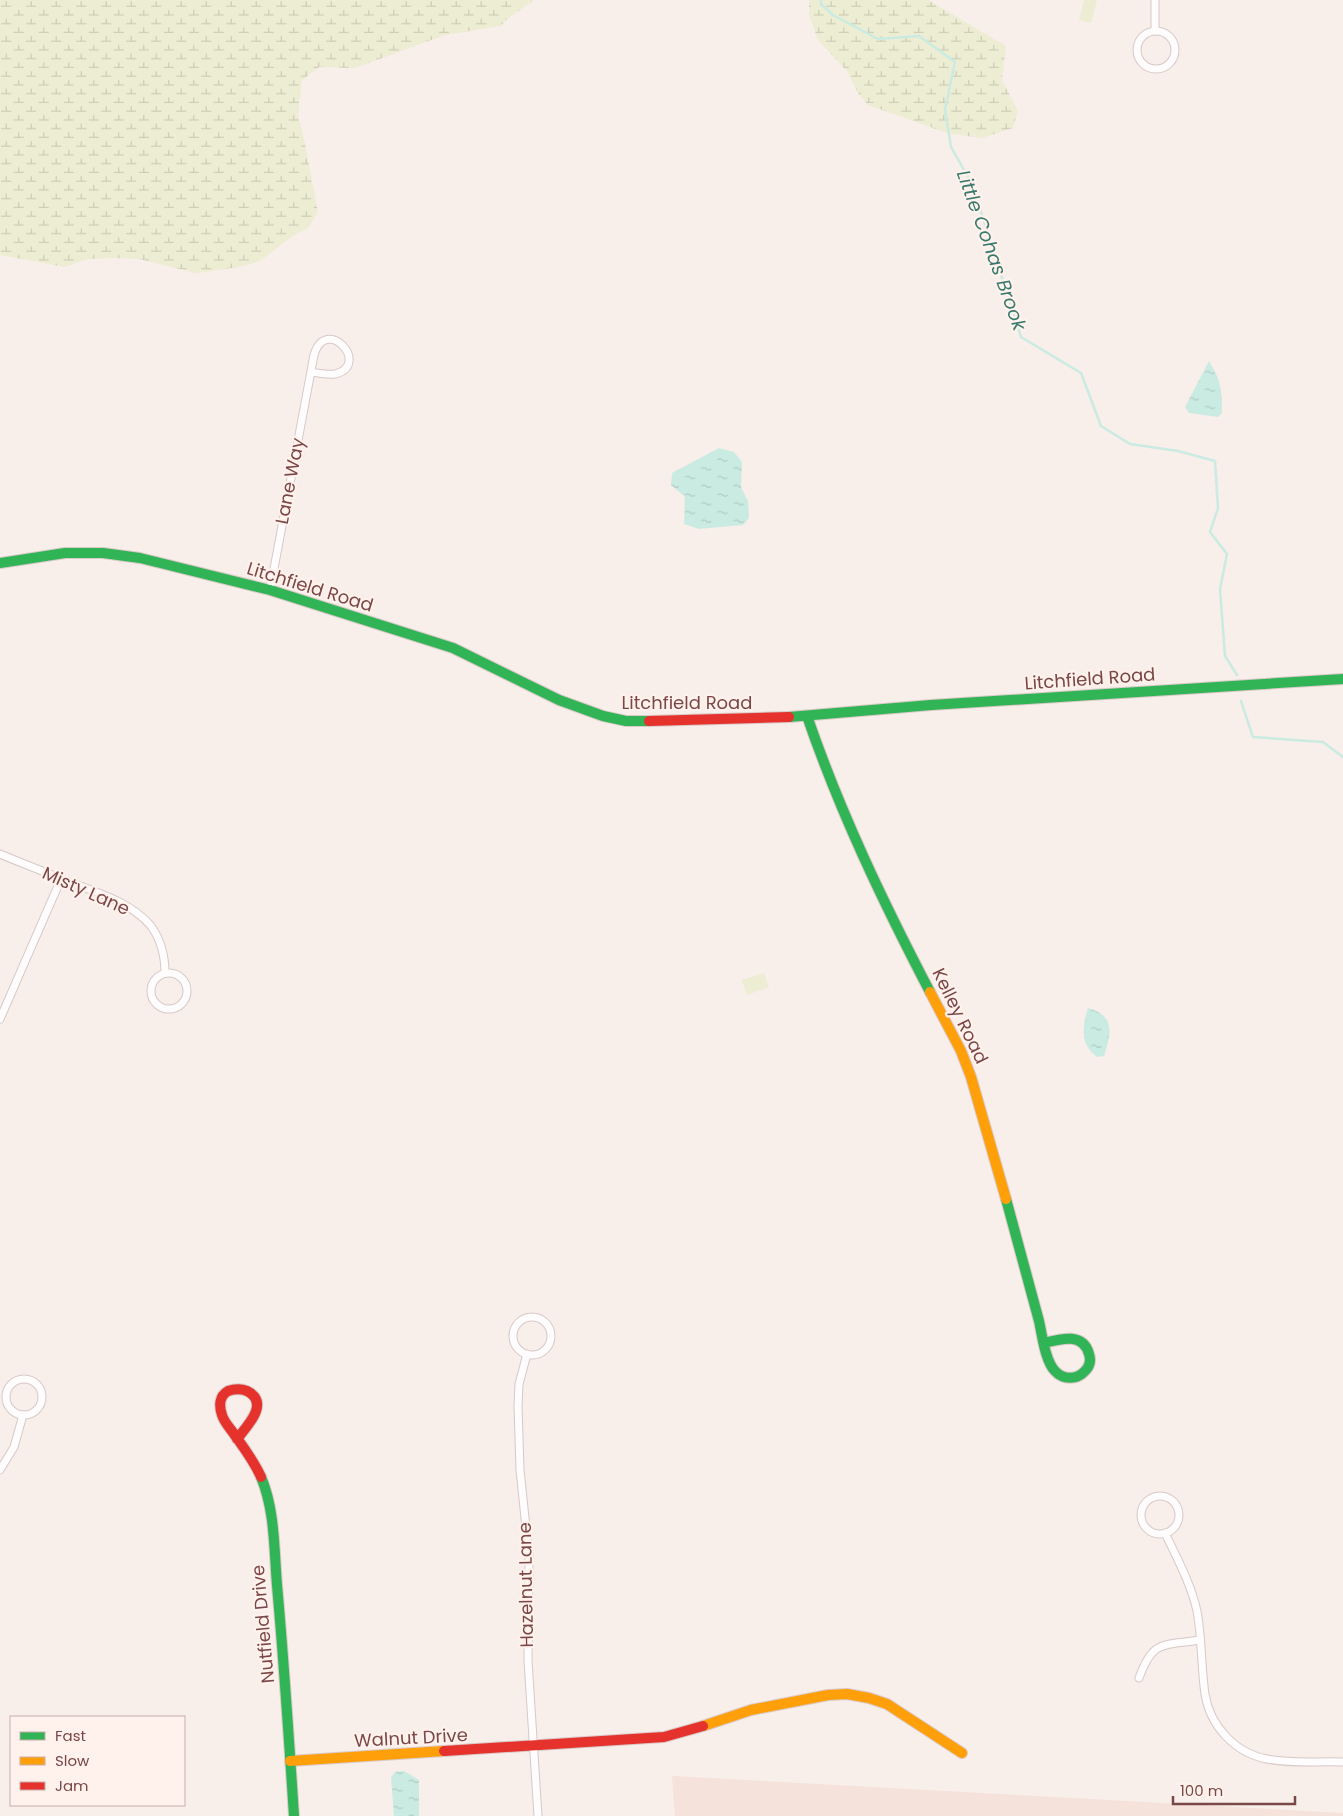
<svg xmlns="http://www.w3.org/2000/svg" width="1343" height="1816" viewBox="0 0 1343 1816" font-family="Poppins,sans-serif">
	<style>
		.residential { fill: #f5e2db }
		.wetland { fill: url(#wetland-marsh) }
		.pitch { fill: #ecedd3 }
		.water { fill: url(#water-ripples) }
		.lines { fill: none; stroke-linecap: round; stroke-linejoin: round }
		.stream { stroke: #caebe2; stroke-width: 2.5 }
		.street-casing { stroke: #d6c9c7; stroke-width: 9 }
		.fast-casing { stroke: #d9cac8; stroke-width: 12 }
		.slow-casing { stroke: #d9cac8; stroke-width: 12 }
		.jam-casing { stroke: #d9cac8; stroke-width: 12 }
		.street { stroke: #fefcfc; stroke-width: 7 }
		.fast { stroke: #30b455; stroke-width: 10 }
		.slow { stroke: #ff9f0a; stroke-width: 10 }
		.jam { stroke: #e5322d; stroke-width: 10 }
		.labels { text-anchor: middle; stroke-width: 4.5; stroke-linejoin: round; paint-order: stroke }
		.street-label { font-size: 18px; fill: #794847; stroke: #fff1ec }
		.water-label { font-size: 19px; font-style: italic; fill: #37796d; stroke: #fff1ec }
	</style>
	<defs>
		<pattern id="wetland-marsh" width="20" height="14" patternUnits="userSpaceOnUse" patternTransform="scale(1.25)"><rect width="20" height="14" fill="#ecedd3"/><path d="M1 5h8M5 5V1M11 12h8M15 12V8" fill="none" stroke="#cecdb6"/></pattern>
		<pattern id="water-ripples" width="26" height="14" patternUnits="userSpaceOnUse" patternTransform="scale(1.25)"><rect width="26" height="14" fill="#caebe2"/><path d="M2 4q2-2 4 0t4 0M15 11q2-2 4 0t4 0" fill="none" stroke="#b1cbc3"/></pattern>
	</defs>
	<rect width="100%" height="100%" fill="#f8eeea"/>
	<path class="residential" d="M672,1776L1343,1813V1816H675Z"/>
	<g class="wetland">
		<path d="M0,0H534L507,19L501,26L445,35L355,68L319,67L302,80L298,115L305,144L318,212L309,227L291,237L260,261L239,267L196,273L139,259L114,258L88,259L65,267L0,255Z"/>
		<path d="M809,0H928L1006,46L1002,80L1018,111L1013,128L982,138L947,133L868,105L858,93L847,71L818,40L809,14Z"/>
	</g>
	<g class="pitch">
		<path d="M1084,0H1097L1091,23L1079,20Z"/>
		<path d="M764,973L769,987L747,995L742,980Z"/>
	</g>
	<g class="water">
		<path d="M1209,361C1221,380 1222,391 1222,413L1218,417L1189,413L1185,407Z"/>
		<path d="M719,448L734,452L742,462L741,487L748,501L749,518L743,525L699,529L684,524L685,497L671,485L672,473Z"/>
		<path d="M1088,1008C1116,1016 1111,1034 1104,1056L1097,1057C1080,1044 1082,1027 1088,1008Z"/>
		<path d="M404,1771L419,1780V1816H394L391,1777L395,1772Z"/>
	</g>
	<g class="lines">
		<g class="stream">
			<path d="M821,0V4L833,15L878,39L919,36L955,62L945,110L951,147L972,184L1021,337L1081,373L1101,426L1130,444L1178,451L1215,461L1218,508L1210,532L1227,554L1220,589L1225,656L1237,675"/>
			<path d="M1241,701L1253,737L1323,742L1343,757"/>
		</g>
		<defs>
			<g id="street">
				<path d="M1155,0V31"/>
				<circle cx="1156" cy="50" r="19"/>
				<path d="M270,590L314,355C326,314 372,365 335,374C327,375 318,373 311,372"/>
				<path d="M0,854C21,863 43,871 64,880C93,891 130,901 151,926C161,940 165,956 165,973"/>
				<circle cx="169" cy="991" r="18"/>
				<path d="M0,1019L61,879"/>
				<circle cx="532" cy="1336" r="19"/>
				<path d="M527,1354L519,1384L518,1406L520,1470L529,1556L528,1661L538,1816"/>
				<circle cx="24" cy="1397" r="18"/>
				<path d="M0,1470L14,1447L23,1415"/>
				<circle cx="1160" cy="1515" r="19"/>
				<path d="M1165,1533C1177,1558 1191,1584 1197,1611C1202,1638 1201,1667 1205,1694C1210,1726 1235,1753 1267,1759C1291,1764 1318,1761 1343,1762"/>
				<path d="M1139,1678C1153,1639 1163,1646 1200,1640"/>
			</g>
			<g id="fast">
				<path d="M0,563L65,553H103L140,558L270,590L453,648L559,700L603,716L626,721H649"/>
				<path d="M807,716C840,812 883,902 930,992"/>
				<path d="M789,717L931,705L1343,679"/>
				<path d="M1006,1199C1017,1240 1028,1280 1039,1321C1042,1334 1045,1361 1055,1371C1063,1380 1077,1380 1085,1371C1090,1366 1091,1360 1089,1354C1083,1332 1060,1339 1044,1343"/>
				<path d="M261,1477C275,1510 274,1549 277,1585C284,1662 289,1739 294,1816"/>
			</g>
			<g id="slow">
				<path d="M930,992L961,1051L971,1077L1006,1199"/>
				<path d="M703,1726L751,1710L828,1695L847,1694L869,1698L887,1704L962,1753"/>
				<path d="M290,1761L444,1751"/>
			</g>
			<g id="jam">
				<path d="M649,721L789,717"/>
				<path d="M237,1439C246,1427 271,1403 247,1391C242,1389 234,1389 228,1391C219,1396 219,1406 222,1415C224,1422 230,1428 234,1434C244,1448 254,1461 261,1477"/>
				<path d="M444,1751L664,1737L703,1726"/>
			</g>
		</defs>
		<use href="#street" class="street-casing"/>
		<use href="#fast" class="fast-casing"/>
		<use href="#slow" class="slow-casing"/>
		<use href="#jam" class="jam-casing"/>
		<use href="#street" class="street"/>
		<use href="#fast" class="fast"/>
		<use href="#slow" class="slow"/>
		<use href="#jam" class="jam"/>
	</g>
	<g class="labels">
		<g class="street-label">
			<text transform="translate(290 481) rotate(-79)" y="6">Lane Way</text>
			<text transform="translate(310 587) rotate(17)" y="6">Litchfield Road</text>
			<text transform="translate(1090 679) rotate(-4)" y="6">Litchfield Road</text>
			<text x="687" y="709">Litchfield Road</text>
			<text transform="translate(86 891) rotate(24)" y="6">Misty Lane</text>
			<text transform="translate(960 1016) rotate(64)" y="6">Kelley Road</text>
			<text transform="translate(526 1585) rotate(-91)" y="6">Hazelnut Lane</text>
			<text transform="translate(263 1624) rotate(-95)" y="6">Nutfield Drive</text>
			<text transform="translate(411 1738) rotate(-3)" y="6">Walnut Drive</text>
		</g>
		<g class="water-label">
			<text transform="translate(992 250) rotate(70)" y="7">Little Cohas Brook</text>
		</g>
	</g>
	<rect x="10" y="1716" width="175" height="90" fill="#fff1ec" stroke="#c9adaa"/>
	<rect x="20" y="1732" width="25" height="8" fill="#30b455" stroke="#c9adaa"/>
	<text x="55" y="1741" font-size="15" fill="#794847">Fast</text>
	<rect x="20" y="1757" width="25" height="8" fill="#ff9f0a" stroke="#c9adaa"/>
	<text x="55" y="1766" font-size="15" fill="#794847">Slow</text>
	<rect x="20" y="1782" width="25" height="8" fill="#e5322d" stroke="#c9adaa"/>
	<text x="55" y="1791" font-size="15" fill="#794847">Jam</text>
	<path d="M1173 1796v8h122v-8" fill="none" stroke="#794847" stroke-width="2.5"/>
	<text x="1180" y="1796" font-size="15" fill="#794847" stroke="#fff1ec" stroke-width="4" paint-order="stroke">100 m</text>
</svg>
